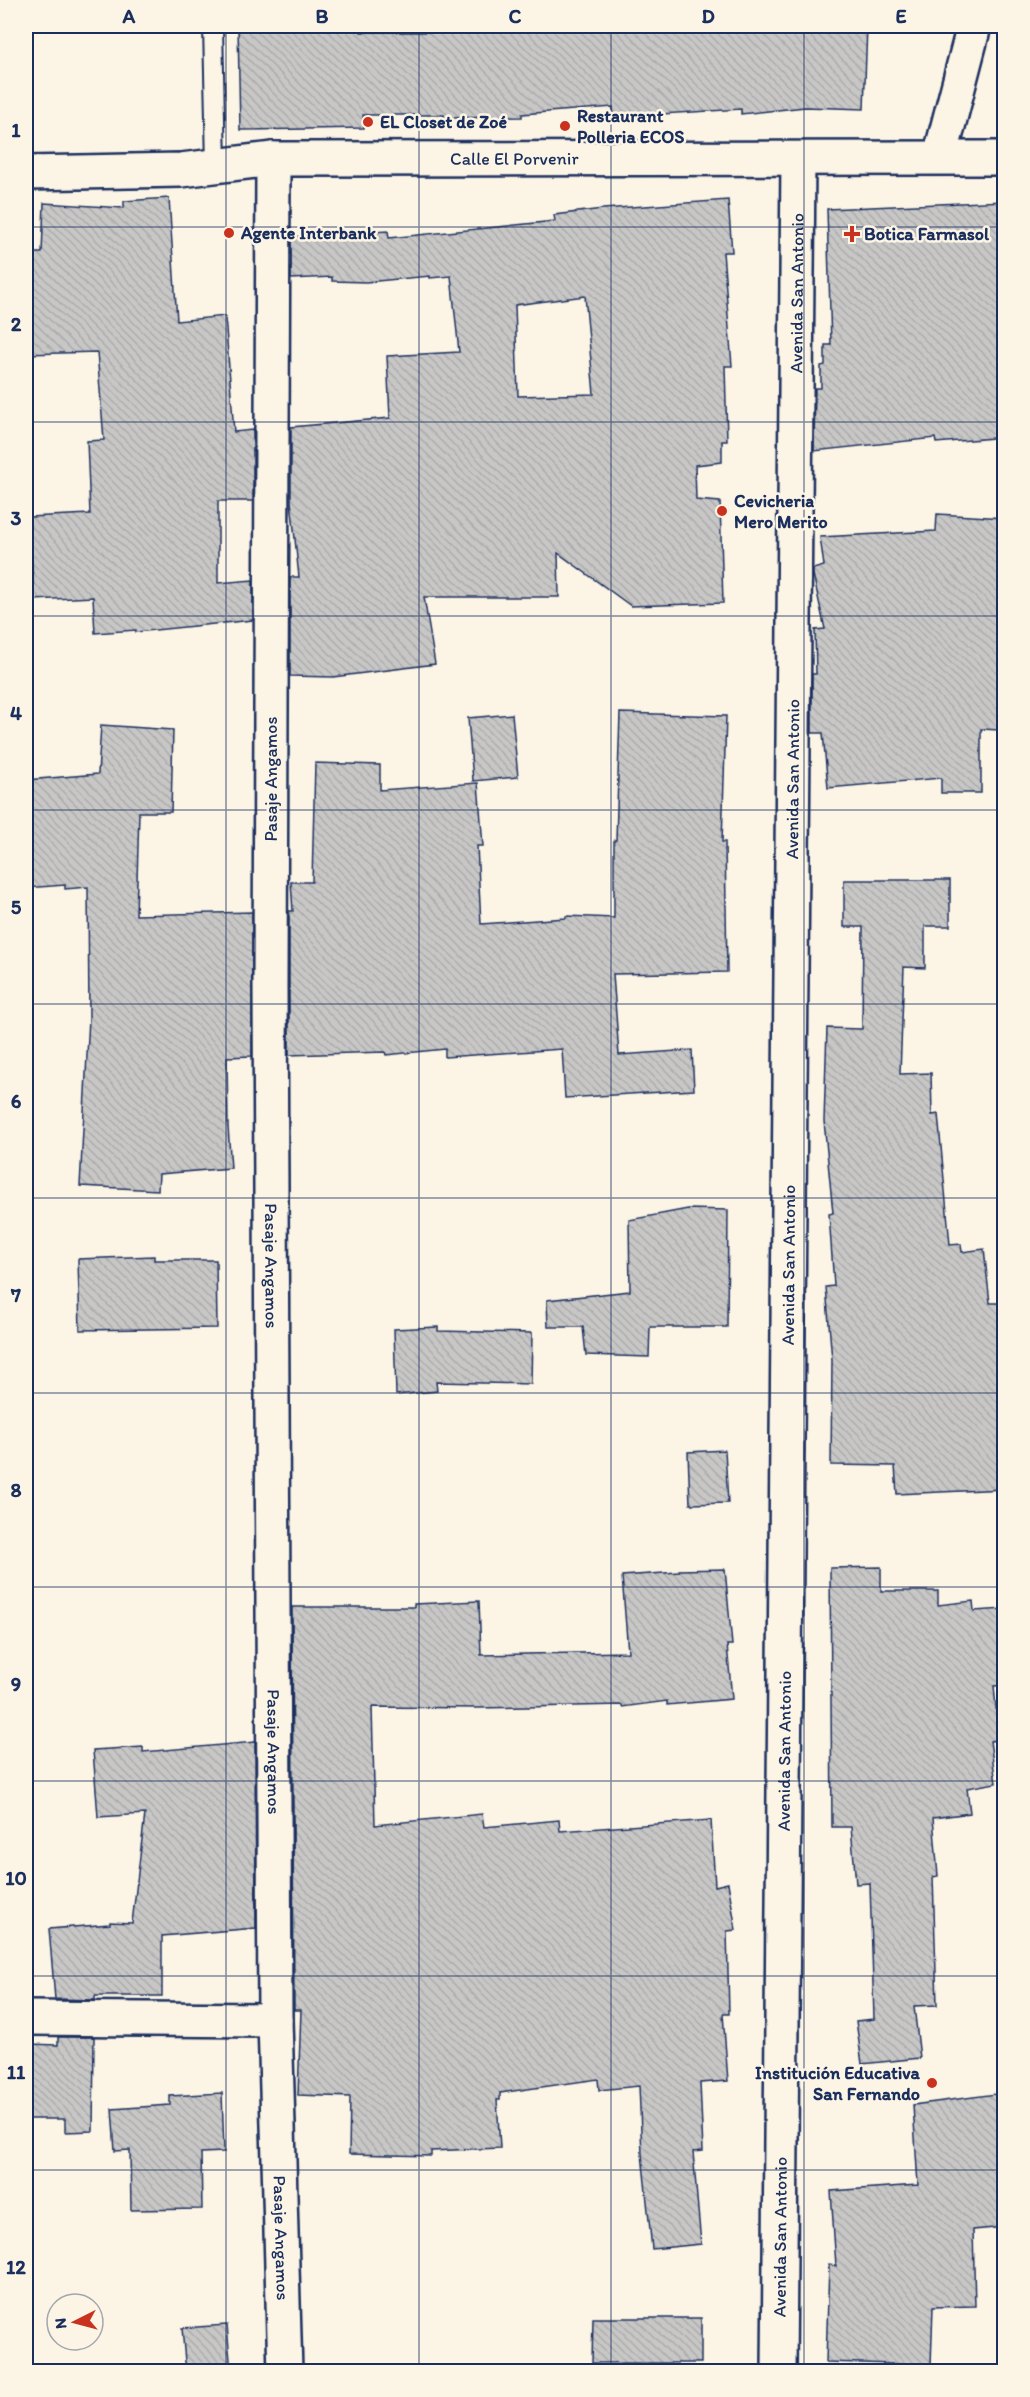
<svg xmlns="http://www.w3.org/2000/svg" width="1030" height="2397" viewBox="0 0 1030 2397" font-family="Itim,sans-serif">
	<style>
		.building { fill: url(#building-back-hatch); stroke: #1b2f5e; stroke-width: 1.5; fill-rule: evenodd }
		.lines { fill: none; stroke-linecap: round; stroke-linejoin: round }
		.service-casing { stroke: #1b2f5e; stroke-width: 22 }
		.minor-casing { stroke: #1b2f5e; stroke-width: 38 }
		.service { stroke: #fcf5e5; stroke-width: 18 }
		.minor { stroke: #fcf5e5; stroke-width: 33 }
		.grid { fill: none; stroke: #1b2f5e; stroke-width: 1.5; stroke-opacity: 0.55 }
		.poi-dot { fill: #c8321e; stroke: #fcf5e5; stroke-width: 2 }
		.labels { text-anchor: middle; stroke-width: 5; stroke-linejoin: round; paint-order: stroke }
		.poi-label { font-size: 18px; font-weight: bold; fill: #1b2f5e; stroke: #fcf5e5; text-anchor: start }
		.street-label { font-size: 18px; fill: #1b2f5e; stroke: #fcf5e5 }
		.neatline { fill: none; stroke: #1b2f5e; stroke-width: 2 }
		.grid-label { font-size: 20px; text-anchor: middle; font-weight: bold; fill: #1b2f5e }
	</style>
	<defs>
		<pattern id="building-back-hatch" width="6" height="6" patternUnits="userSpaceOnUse" patternTransform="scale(1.5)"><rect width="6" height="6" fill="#c8c7c6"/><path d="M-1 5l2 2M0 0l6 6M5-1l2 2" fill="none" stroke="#ababac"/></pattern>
	</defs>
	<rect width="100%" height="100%" fill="#fcf5e5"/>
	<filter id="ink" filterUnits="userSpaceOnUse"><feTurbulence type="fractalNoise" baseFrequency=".0167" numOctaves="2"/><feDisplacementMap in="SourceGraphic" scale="12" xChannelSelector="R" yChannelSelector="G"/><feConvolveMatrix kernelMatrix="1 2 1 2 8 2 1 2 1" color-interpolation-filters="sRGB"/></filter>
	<g filter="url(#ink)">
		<g class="building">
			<path d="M238,26H361V32H448V26H867L864,109L805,107L741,114V109L613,117V107L522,114V117L444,118V115H363L364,128L240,130Z"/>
			<path d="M169,198L177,321L225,316L234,432L253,430V501H218V583L253,580V620L136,632V630L95,633L93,597L34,600L29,517L90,514L87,441L104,440L97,352L26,354V253H42L44,203L124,208V201Z"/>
			<path d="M728,200L732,252H723L732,366H725L727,441H722V462L695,465L696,500L720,502L723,603L631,606L558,553L559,597H424L435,664L333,677L290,676V577H299L291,501V427L390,418L387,356L459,352L451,276L430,278V276L366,282L332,281V277L291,279V237L388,231L389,238L555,221L554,215L603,209ZM585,296L594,394L518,396L515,305Z"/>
			<path d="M1005,201V437L936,443L935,438L814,451L815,388H821V366L825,365V345H831L827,209Z"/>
			<path d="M937,514L1005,518V694H1002L1000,730L981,729V793H941V778L828,788L823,733H812V674H816L815,630L825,629L813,574V569L824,566L820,537L936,531Z"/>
			<path d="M620,713L726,716L722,842H725L727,972L613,974L619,1055L692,1050L694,1090L565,1098L562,1049L445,1057V1049L386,1055L385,1052L289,1055V911H293L291,882H312L315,763L380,765V790L478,783L483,846H477L481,924L566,918V916L614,918V840H616Z"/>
			<path d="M512,714L518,777L473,781L468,718Z"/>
			<path d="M101,725L173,730L171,812H139L136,915L252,912V1056L227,1057L228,1127L231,1168L159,1174L158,1190L80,1186L89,1018L88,887L65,889V885L26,888V780L98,774Z"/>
			<path d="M844,880H950V926H925V968L904,967L900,1074L931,1073L932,1115L938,1114L950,1245L961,1244L962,1252L984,1249L990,1303H1005V1362H1000L1005,1428V1489L897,1494L895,1466L831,1465L832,1360L826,1287L834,1286L829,1214L833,1213L824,1121L827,1028L862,1029L863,927H844Z"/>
			<path d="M688,1209L728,1210L727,1327H650L649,1357L586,1355L583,1327H548L547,1300L630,1291L629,1220Z"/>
			<path d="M154,1256V1260H216L217,1328L80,1330L78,1259Z"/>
			<path d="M438,1327V1331L532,1333L531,1384L436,1382L437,1391L396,1395L394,1329Z"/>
			<path d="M725,1450L728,1503L690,1504L688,1452Z"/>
			<path d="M881,1567V1591H938V1605L973,1601L974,1611L1005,1609V1685L994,1686L999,1740L990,1741L996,1783L967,1788L970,1813L933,1818L938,1876L933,1877L937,2005L914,2006L920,2058L862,2064L856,2021L874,2019L870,1883L856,1884L851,1827H832L830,1568Z"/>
			<path d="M725,1569L732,1645H727L732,1699L667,1705V1701L622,1707V1705L478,1708L372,1707L375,1825L482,1814L484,1827L559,1820L560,1831L711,1820L715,1886L728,1883L736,1930L727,1931L729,2014H723L728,2081L700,2083L703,2151L693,2152L701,2244L652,2249L642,2154L639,2086L599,2090L598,2079L500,2093V2100H497L500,2148L431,2151V2156L349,2154L350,2097L298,2095L301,2010H294L292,1607H414V1604L479,1601L481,1655L628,1652L622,1576L679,1572V1570Z"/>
			<path d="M255,1742L256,1928L162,1936V1996H95V2000L55,1999L49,1929L110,1924V1922L132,1923L145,1814L98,1817L93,1750L143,1747V1752Z"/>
			<path d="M58,2037H94L93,2131L65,2132V2119H28L29,2044L58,2045Z"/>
			<path d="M222,2093L224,2152L201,2153L202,2209L131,2210L130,2150L115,2151L112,2109L170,2105V2096Z"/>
			<path d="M996,2094L1005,2155V2227L973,2230L975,2306L933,2307L931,2365L826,2362L829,2265L836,2266L831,2191L918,2185L913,2105Z"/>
			<path d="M593,2318H701V2363H592Z"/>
			<path d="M227,2325L231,2372H186L182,2328Z"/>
		</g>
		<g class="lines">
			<defs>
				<path id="service" d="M213,26L216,166"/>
				<g id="minor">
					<path d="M940,157L974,26"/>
					<path id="s1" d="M273,159L270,986L275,2020L285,2372"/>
					<path id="s2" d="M26,173L181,170L273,159L1004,158"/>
					<path d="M26,2018L275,2020"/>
					<path id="s3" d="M779,2372L798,159"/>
				</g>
			</defs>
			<use href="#service" class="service-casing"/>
			<use href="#minor" class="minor-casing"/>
			<use href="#service" class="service"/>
			<use href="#minor" class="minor"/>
		</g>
	</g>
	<path class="grid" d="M226,26V2372M419,26V2372M611,26V2372M804,26V2372M26,227H1004M26,422H1004M26,616H1004M26,810H1004M26,1004H1004M26,1198H1004M26,1393H1004M26,1587H1004M26,1781H1004M26,1976H1004M26,2170H1004"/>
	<g class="poi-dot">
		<circle cx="368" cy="122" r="6"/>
		<circle cx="565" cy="126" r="6"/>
		<circle cx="229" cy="233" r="6"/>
		<path d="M849 225h6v6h6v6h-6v6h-6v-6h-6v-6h6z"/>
		<circle cx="722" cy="511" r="6"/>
		<circle cx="932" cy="2083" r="6"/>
	</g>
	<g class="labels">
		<g class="poi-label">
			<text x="577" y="122">Restaurant<tspan x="577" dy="21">Polleria ECOS</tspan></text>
			<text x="380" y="128">EL Closet de Zoé</text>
			<text x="241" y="239">Agente Interbank</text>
			<text x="864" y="240">Botica Farmasol</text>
			<text x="734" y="507">Cevicheria<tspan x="734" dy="21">Mero Merito</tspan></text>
			<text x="920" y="2079" text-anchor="end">Institución Educativa<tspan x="920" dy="21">San Fernando</tspan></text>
		</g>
		<g class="street-label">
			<text dy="6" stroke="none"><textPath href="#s2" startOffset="489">Calle El Porvenir</textPath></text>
			<text dy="6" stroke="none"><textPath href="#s3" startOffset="2079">Avenida San Antonio</textPath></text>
			<text transform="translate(271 779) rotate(-90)" y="6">Pasaje Angamos</text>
			<text dy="6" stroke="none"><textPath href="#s3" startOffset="1593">Avenida San Antonio</textPath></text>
			<text dy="6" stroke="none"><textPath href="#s1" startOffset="1107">Pasaje Angamos</textPath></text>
			<text dy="6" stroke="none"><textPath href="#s3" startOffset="1107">Avenida San Antonio</textPath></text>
			<text dy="6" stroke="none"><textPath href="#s1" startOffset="1593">Pasaje Angamos</textPath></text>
			<text dy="6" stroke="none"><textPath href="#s3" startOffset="621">Avenida San Antonio</textPath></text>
			<text dy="6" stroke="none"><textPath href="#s1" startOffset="2079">Pasaje Angamos</textPath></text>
			<text dy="6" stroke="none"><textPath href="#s3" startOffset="135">Avenida San Antonio</textPath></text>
		</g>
	</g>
	<rect width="1030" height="2397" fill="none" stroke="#fcf5e5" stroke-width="66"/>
	<g transform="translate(75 2322) rotate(264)"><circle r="28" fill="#fcf5e5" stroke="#a2a6af" stroke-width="1.5"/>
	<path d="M0-4.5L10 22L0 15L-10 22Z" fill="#c8321e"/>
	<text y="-9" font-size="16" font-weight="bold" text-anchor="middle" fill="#1b2f5e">N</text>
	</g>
	<rect x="33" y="33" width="964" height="2331" class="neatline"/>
	<g class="grid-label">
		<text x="129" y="23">A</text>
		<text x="322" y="23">B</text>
		<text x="515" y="23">C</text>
		<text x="708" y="23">D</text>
		<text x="901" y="23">E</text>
		<text x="16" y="137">1</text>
		<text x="16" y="331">2</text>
		<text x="16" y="525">3</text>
		<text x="16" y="720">4</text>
		<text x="16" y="914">5</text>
		<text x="16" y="1108">6</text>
		<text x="16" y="1302">7</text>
		<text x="16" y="1497">8</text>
		<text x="16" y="1691">9</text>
		<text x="16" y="1885">10</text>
		<text x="16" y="2079">11</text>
		<text x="16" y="2274">12</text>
	</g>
</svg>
